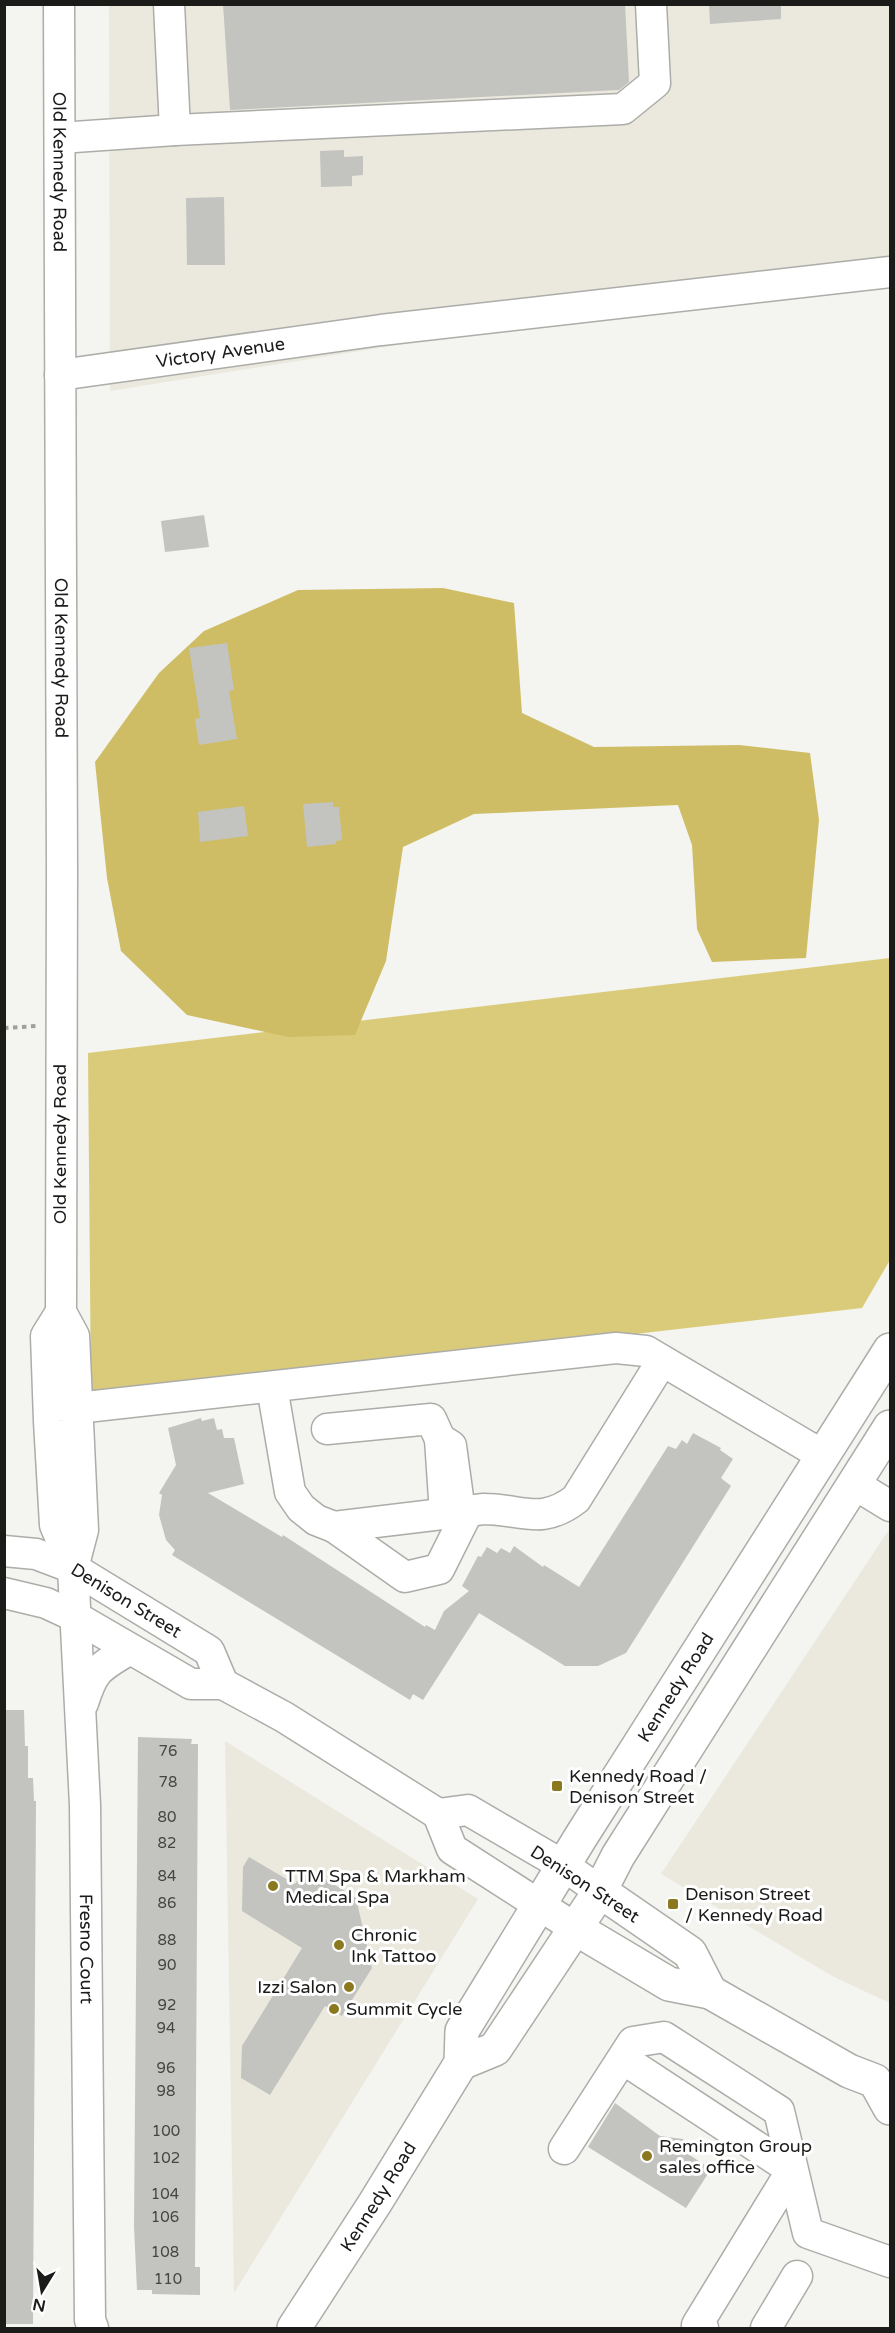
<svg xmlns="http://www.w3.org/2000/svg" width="895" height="2333" viewBox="0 0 895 2333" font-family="'Varela Round',sans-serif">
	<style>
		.built { fill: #ebe9de }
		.green { fill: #dacb7a }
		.forest { fill: #cfbd65 }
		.building { fill: #c3c3c0 }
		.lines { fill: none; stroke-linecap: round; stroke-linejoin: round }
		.minor-casing { stroke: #acaca9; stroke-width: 33 }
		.major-casing { stroke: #acaca9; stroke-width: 36 }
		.path { stroke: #9f9f9c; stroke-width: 4; stroke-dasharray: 4.5 4.5; stroke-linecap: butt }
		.minor { stroke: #fff; stroke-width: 30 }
		.major { stroke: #fff; stroke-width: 33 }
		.poi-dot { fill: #8a791e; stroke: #fff; stroke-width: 2 }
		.labels { text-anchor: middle; stroke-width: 6; stroke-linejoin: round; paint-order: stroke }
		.number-label { font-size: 15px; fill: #454544 }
		.street-label { font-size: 18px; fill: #1b1b1a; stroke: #fff }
		.poi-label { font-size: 18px; fill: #1b1b1a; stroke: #fff; text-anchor: start }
	</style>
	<rect width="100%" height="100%" fill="#f4f4f0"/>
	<g class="built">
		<path d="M109,5H890V266L110,391Z"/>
		<path d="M890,1528V2003L834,1977L661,1874Z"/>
		<path d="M225,1741L478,1899L234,2293Z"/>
	</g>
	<path class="green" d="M890,958V1260L862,1308L91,1396L88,1053Z"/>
	<path class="forest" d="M443,588L514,603L522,713L594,747L739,745L810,753L819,820L806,958L712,962L697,929L692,845L678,805L474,814L403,847L386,961L355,1035L288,1037L187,1015L121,951L107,878L95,762L159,673L204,631L298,590Z"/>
	<g class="building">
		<path d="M223,4H625L629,82L619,90L230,110Z"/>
		<path d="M709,4H781V19L710,24Z"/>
		<path d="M344,150V157L363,156V175L352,176V186L321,187L320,151Z"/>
		<path d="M224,197L225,265H187L186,198Z"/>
		<path d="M204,515L209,547L165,552L161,521Z"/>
		<path d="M227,643L234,690L229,691L237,739L199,745L195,719L200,718L189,648Z"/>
		<path d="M333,802V807H339L342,840L336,841V844L307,847L303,804Z"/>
		<path d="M244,806L248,836L200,842L198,812Z"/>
		<path d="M201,1418L202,1421L214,1418L217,1430L222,1429L224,1438H234L244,1484L208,1493L282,1537L283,1535L425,1627L426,1625L435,1630L444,1611L469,1591L462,1586L478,1556L481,1557L487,1547L497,1553L501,1548L510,1553L514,1546L543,1567L544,1565L579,1587L668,1446L676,1449L682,1440L687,1444L693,1433L721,1448L720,1450L733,1459L721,1478L731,1486L626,1653L598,1666H565L479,1613L423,1700L413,1694L410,1700L172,1555L175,1550L166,1540L159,1515L162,1495L159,1493L176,1465L168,1428Z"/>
		<path d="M4,1710H24L25,1746H28V1778H33L34,1801H36L33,2324H4Z"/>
		<path d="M138,1737L192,1739L191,1744H198L195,2267H200V2295L152,2294V2290H137L134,2227Z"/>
		<path d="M249,1857L295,1884L306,1867L356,1898L372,1968L342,2016L325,2006L270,2095L241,2078L242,2046L302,1948L242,1911L243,1867Z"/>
		<path d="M615,2103L660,2136L683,2139L691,2148L688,2154L711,2169L686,2208L588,2147Z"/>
	</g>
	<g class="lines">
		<defs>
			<g id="minor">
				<path id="s1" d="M59,4L62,870L61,1312L74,1336L83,1530L73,1568L85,1805L90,2320L93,2328"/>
				<path d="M169,4L175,130"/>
				<path d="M60,138L175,130L623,109L655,83L651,4"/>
				<path id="s2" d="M60,375L381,330L890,272"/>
				<path d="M61,1312L46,1336L49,1421L55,1525L73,1568"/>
				<path d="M272,1387L290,1492L301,1508L316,1520L334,1527L484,1509C522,1509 541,1526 576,1499L662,1361"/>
				<path d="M77,1408L616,1348L646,1351L822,1455"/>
				<path d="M327,1429L431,1419L440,1439"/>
				<path d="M854,1484L890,1506"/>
				<path d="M445,1514L440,1439L451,1446L460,1512"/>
				<path d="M334,1527L405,1577L439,1569L468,1511"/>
				<path id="s3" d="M4,1551L36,1554L73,1568L209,1651L223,1684"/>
				<path d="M4,1593L46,1603L74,1616L191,1684H223L284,1717L438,1814L452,1849L575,1928"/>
				<path d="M83,1703C94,1668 99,1668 130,1649"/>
				<path d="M438,1814L468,1810L564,1866L600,1891"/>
				<path d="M623,2059L792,2170L697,2325L703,2328"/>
				<path d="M564,2149L633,2042L664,2037L779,2111L808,2233L890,2262"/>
				<path d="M766,2328L797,2276"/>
			</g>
			<g id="major">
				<path d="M600,1891L690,1953L710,1992"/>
				<path d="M575,1928L669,1984L710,1992L849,2071L875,2081L890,2108"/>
				<path d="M461,2063L495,2049L600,1891L618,1856L890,1427"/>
				<path id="s4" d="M294,2328L375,2203L461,2063L462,2031L582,1835L890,1350"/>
			</g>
		</defs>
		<use href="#minor" class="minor-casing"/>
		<use href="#major" class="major-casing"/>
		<path class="path" d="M4,1028L37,1026"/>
		<use href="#minor" class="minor"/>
		<use href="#major" class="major"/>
	</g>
	<g class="poi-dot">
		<rect x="551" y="1780" width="12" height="12" rx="3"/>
		<circle cx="273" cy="1886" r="6"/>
		<rect x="667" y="1898" width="12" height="12" rx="3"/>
		<circle cx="339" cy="1945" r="6"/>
		<circle cx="349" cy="1987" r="6"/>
		<circle cx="334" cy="2009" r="6"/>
		<circle cx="647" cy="2156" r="6"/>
	</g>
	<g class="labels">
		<g class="number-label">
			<text x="168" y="1756">76</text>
			<text x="168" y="1787">78</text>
			<text x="167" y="1822">80</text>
			<text x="167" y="1848">82</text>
			<text x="167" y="1881">84</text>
			<text x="167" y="1908">86</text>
			<text x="167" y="1945">88</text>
			<text x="167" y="1970">90</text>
			<text x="167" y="2010">92</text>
			<text x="166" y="2033">94</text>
			<text x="166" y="2073">96</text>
			<text x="166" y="2096">98</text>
			<text x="166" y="2136">100</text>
			<text x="166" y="2163">102</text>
			<text x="165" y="2199">104</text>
			<text x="165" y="2222">106</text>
			<text x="165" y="2257">108</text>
			<text x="168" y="2284">110</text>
		</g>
		<g class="street-label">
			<text dy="6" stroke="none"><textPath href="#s1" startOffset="168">Old Kennedy Road</textPath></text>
			<text dy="6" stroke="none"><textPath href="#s2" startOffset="162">Victory Avenue</textPath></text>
			<text dy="6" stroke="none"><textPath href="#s1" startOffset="654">Old Kennedy Road</textPath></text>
			<text transform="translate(60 1144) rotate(-90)" y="6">Old Kennedy Road</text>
			<text dy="6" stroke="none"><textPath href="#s3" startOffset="134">Denison Street</textPath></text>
			<text dy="6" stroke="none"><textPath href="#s4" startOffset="750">Kennedy Road</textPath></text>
			<text transform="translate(585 1884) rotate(33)" y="6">Denison Street</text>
			<text dy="6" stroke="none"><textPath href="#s1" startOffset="1950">Fresno Court</textPath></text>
			<text dy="6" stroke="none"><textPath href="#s4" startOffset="156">Kennedy Road</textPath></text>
		</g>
		<g class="poi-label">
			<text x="569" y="1782">Kennedy Road /<tspan x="569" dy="21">Denison Street</tspan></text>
			<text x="285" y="1882">TTM Spa &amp; Markham<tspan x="285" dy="21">Medical Spa</tspan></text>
			<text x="685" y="1900">Denison Street<tspan x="685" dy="21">/ Kennedy Road</tspan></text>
			<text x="351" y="1941">Chronic<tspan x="351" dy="21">Ink Tattoo</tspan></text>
			<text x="337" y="1993" text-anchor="end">Izzi Salon</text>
			<text x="346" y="2015">Summit Cycle</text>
			<text x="659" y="2152">Remington Group<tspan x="659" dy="21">sales office</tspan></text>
		</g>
	</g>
	<rect width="895" height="2333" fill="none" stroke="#1b1b1a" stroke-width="12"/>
	<g transform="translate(42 2291) rotate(191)" stroke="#ffffff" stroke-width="4.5" paint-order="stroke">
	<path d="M0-4.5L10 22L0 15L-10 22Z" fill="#1b1b1a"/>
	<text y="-9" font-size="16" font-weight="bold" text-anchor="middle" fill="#1b1b1a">N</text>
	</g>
</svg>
